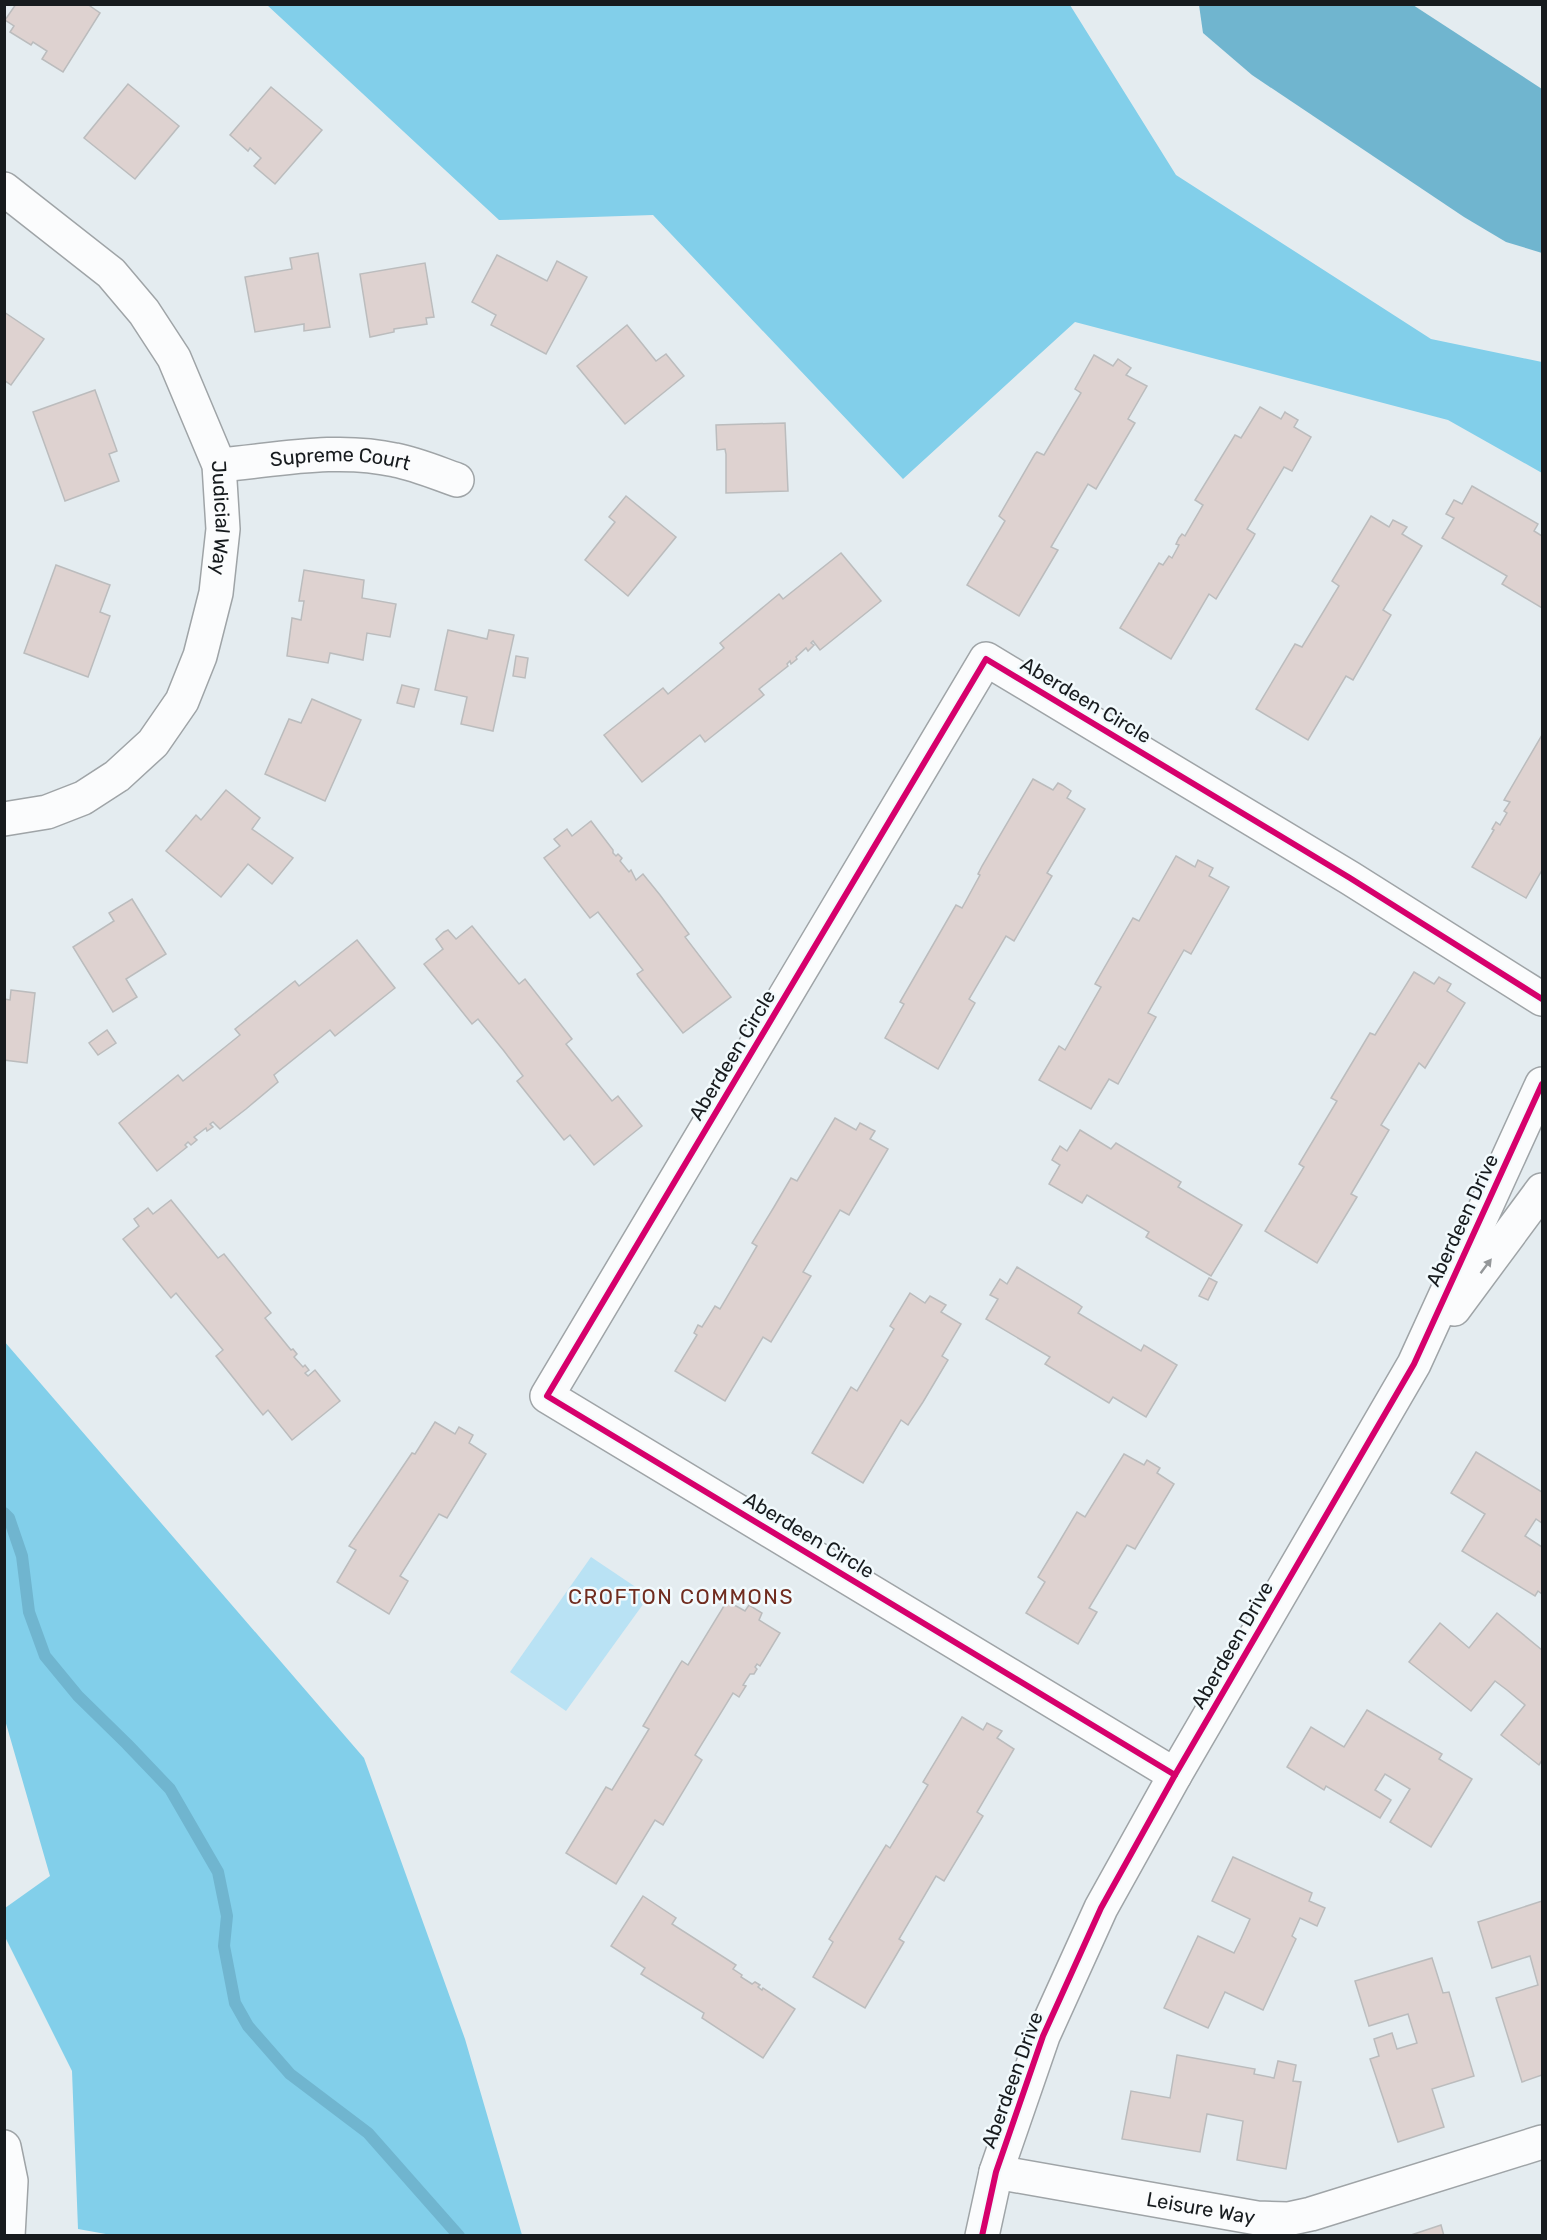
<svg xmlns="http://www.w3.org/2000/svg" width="1547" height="2240" viewBox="0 0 1547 2240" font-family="Rubik,sans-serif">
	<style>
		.green { fill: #b9e2f4 }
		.forest { fill: #82cfea }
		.water { fill: #70b5cf }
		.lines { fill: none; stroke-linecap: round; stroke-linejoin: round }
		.stream { stroke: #70b5cf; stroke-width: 12 }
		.building { fill: #ded2d0; stroke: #bbbcbd; stroke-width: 1.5 }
		.street-casing { stroke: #9fa4a7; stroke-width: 36 }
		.street { stroke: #fbfcfd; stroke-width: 33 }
		.cycleway-casing { stroke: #f2fafd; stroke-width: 10 }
		.cycleway { stroke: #d6006c; stroke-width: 6 }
		.oneway { fill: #949799 }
		.labels { text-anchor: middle; stroke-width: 5; stroke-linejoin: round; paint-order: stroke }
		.street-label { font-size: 20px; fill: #171b1e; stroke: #f2fafd }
		.neighbourhood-label { font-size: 21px; letter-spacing: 1.5px; fill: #702c1f; stroke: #f2fafd }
	</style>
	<rect width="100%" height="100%" fill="#e4ecf0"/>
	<path class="green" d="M591,1557L649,1596L566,1711L510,1672Z"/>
	<g class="forest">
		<path d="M267,5H1070L1176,175L1431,339L1542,362V473L1448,420L1075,322L903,479L653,215L499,220Z"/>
		<path d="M4,1341L364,1758L465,2039L522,2235L117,2236L78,2229L72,2071L5,1937V1908L50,1876L5,1720Z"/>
	</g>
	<path class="water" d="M1199,5H1413L1542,89V253L1506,242L1464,217L1252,75L1203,33Z"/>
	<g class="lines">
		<path class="stream" d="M4,1513L9,1518L22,1556L29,1612L45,1656L78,1696L127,1744L170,1789L218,1872L227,1916L224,1946L235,2003L248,2026L290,2074L368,2133L459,2236"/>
	</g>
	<g class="building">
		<path d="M16,4H87L100,13L63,72L42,59L47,51L33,42L31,45L10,32L14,26L5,20Z"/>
		<path d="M128,84L179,126L135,179L84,138Z"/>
		<path d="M271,87L322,130L275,184L254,166L261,158L250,148L248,151L230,135Z"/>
		<path d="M318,253L330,327L304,331V324L255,332L245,277L292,269L290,258Z"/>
		<path d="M497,255L547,281L557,261L587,277L546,354L491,325L496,315L472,302Z"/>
		<path d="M425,263L434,317L426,318L427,324L394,329V332L370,337L360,274Z"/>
		<path d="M4,312L44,339L11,385L4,380Z"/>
		<path d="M627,325L656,361L666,354L684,376L625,424L577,366Z"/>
		<path d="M1094,355L1113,366L1118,359L1131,368L1126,375L1147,386L1128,419L1135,423L1096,489L1088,484L1051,547L1058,550L1019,616L967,585L1005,521L999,516L1035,454L1037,452L1044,455L1081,393L1075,389Z"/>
		<path d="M95,390L117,451L109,454L119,481L65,501L33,412Z"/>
		<path d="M1260,407L1281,419L1285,412L1286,413L1298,420L1294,427L1311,437L1292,471L1284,467L1247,529L1255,534L1253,538L1216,599L1209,594L1171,659L1120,628L1159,563L1163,565L1169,556L1172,558L1179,545L1176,544L1179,538L1182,534L1185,536L1203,505L1195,500L1235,435L1241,438Z"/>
		<path d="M785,423L788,491L726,493V454L725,449L717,450L716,425Z"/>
		<path d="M1472,486L1538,524L1534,531L1542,536V608L1502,584L1507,576L1442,538L1454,518L1446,514L1454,500L1462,504Z"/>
		<path d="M626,496L676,537L628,596L585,560L615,522L609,517Z"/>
		<path d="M1371,516L1389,527L1393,520L1407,527L1402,534L1422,546L1383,610L1391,615L1353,680L1346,676L1308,740L1256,709L1295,644L1302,647L1339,586L1332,581Z"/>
		<path d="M841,553L881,601L820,650L813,641L811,643L814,645L808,651L806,648L796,657L797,659L791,664L790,661L787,664L788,666L759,689L764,695L705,742L700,735L642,782L604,735L663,688L668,694L724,648L720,643L779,594L783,599Z"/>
		<path d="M56,565L110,585L100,612L110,616L88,677L24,653Z"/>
		<path d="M304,570L364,580L362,598L396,604L390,637L367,633L363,660L330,653L328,663L287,656L292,618L301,620L304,601H299Z"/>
		<path d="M448,630L487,639L489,630L514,635L493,731L461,724L467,697L435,690Z"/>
		<path d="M516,656L528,658L525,678L513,676Z"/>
		<path d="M402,685L419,689L414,707L397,703Z"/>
		<path d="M312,699L361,720L325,801L265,774L289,719L301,723Z"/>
		<path d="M1542,735V870L1526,898L1472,867L1494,830L1492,829L1496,822L1500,825L1507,813L1504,811L1510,802L1504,800Z"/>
		<path d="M1033,779L1053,790L1058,783L1062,785L1071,791L1067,798L1085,809L1047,873L1052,876L1014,941L1006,936L969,999L975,1003L938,1069L885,1038L904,1004L900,1002L956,905L962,908L980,875L978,874L982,866Z"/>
		<path d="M226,790L260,818L252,829L293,858L272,884L248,864L221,897L166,851L196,815L201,820Z"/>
		<path d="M591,821L613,850V853L616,856L618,854L622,858L620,861L629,872L631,870L636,880L643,874L660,895L689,934L685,937L731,997L683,1033L638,976L637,974L643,970L598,912L590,918L544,858L560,846L554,839L567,829L572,836Z"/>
		<path d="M1176,856L1195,867L1198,860L1213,868L1209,876L1229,887L1191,954L1184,950L1148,1013L1156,1017L1118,1084L1109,1079L1091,1109L1039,1080L1059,1046L1065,1050L1101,987L1095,984L1133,918L1139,921Z"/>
		<path d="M132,899L166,954L126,979L137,997L113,1012L73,947L114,921L109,913Z"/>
		<path d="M472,926L519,984L525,979L572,1039L566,1044L612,1101L618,1096L642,1126L594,1165L570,1135L564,1140L517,1081L523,1076L504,1051L478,1019L472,1024L424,964L443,949L436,939L444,932L448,930L456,939Z"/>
		<path d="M357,940L395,988L335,1036L330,1030L274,1075L278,1082L246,1109L220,1129L213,1122L210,1124L213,1127L207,1131L206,1128L194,1137L197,1140L191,1145L188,1142L185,1145L187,1147L157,1171L119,1123L178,1075L183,1081L240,1035L235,1029L291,984L295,981L299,986Z"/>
		<path d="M1414,972L1434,984L1439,977L1442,979L1451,984L1447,991L1465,1003L1425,1068L1419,1063L1381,1125L1389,1130L1351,1194L1357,1197L1317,1263L1265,1231L1304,1167L1299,1164L1337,1101L1331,1098L1370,1033L1375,1035Z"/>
		<path d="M11,990L35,993L27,1063L4,1060V999L10,1000Z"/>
		<path d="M107,1030L116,1043L98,1055L89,1043Z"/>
		<path d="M835,1118L856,1130L860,1123L871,1129L875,1131L870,1139L888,1149L849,1215L840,1210L803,1272L811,1276L771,1342L763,1337L725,1401L675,1371L697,1335L694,1333L698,1325L702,1327L715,1306L720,1309L757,1246L752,1243L774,1207L791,1178L797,1181Z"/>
		<path d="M1080,1130L1111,1149L1116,1143L1181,1182L1178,1187L1242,1225L1211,1276L1146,1237L1149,1232L1087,1195L1082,1203L1049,1184L1060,1165L1052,1160L1054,1156L1060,1146L1067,1151Z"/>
		<path d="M171,1200L218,1258L224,1254L271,1313L265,1318L291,1350L293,1349L297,1354L294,1357L303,1367L305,1365L309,1370L305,1373L308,1376L315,1370L340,1401L292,1440L268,1410L263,1415L216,1356L223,1350L176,1293L171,1298L123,1239L139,1226L134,1219L148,1208L153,1214Z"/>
		<path d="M1017,1267L1078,1304L1082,1307L1078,1313L1141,1351L1144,1345L1177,1365L1146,1417L1113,1397L1109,1403L1045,1364L1050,1357L986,1319L998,1299L990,1295L1000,1279L1007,1284Z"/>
		<path d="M1209,1278L1217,1282L1208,1300L1199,1296Z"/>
		<path d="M910,1293L925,1303L930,1296L946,1305L941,1312L961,1324L942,1356L948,1360L923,1402L908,1425L901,1420L863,1483L812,1453L851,1387L857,1391L894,1329L890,1326Z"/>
		<path d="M435,1422L455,1434L459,1427L473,1435L469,1443L486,1454L447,1518L439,1514L400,1576L408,1581L389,1614L337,1582L356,1550L349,1546L412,1453L415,1454Z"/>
		<path d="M1476,1452L1542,1492V1523L1536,1519L1525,1536L1542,1547V1594L1538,1591L1535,1596L1462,1551L1485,1514L1451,1493Z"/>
		<path d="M1124,1454L1144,1465L1147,1460L1155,1465L1160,1468L1157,1473L1174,1484L1135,1549L1127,1545L1089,1608L1097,1612L1078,1644L1026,1613L1045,1582L1038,1577L1055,1549L1077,1512L1085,1517Z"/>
		<path d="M727,1601L745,1611L749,1605L762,1613L759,1620L780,1633L760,1666L757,1664L755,1667L757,1669L754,1674H750L743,1685L746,1686L739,1697L733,1693L695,1755L702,1760L663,1825L655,1820L616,1884L566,1853L606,1787L612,1790L629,1762L649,1729L643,1726L680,1664L682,1661L688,1665Z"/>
		<path d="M1497,1613L1542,1650V1760L1539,1765L1501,1735L1525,1705L1507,1690L1495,1681L1471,1711L1409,1662L1440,1623L1469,1648Z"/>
		<path d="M1367,1710L1442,1754L1439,1759L1472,1779L1431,1847L1390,1822L1410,1789L1385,1774L1375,1790L1391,1800L1380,1818L1326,1786L1324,1790L1287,1767L1311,1727L1344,1747Z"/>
		<path d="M962,1717L983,1730L987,1723L1002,1731L997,1738L1014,1749L977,1812L983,1816L944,1881L936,1876L899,1939L904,1942L865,2008L813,1977L833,1942L829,1939L864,1881L886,1845L890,1848L928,1785L923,1782Z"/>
		<path d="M1233,1857L1312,1893L1309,1901L1325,1908L1317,1926L1300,1918L1292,1936L1296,1939L1263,2010L1225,1992L1208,2028L1164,2008L1198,1936L1234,1953L1241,1939L1250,1919L1212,1901Z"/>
		<path d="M643,1896L676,1918L672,1924L736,1965L733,1969L742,1975L741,1977L752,1984L755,1982L760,1985L758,1987L762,1990L763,1988L795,2009L763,2058L702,2018L704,2013L641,1974L645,1968L611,1946Z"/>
		<path d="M1542,1901V2075L1522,2082L1496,1998L1538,1985L1530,1956L1492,1968L1478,1922Z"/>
		<path d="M1432,1958L1443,1993L1449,1992L1474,2076L1432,2089L1444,2127L1398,2142L1370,2059L1379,2056L1374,2039L1392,2033L1397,2049L1417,2043L1408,2014L1369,2026L1355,1981Z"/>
		<path d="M1177,2055L1255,2069L1254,2074L1274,2078L1278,2061L1296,2065L1293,2081L1301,2082L1286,2169L1237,2160L1243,2121L1207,2114L1200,2152L1122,2139L1131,2091L1170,2098Z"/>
		<path d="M1441,2225L1444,2236H1408Z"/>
	</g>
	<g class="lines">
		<defs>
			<g id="street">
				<path id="s1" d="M4,189L111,273L144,312L174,358L219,465L223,529L216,593L200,656L182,701L153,743L117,776L83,798L47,812L4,819"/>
				<path id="s2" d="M219,465C277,460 338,447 395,460C416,464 437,473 457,480"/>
				<path d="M1454,1309L1542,1190"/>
				<path d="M1175,1775L547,1396L986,659L1350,878L1542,999"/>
				<path d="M4,2147L11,2181L8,2236"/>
				<path id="s3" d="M996,2172L1257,2218L1288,2219L1311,2214L1542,2142"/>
				<path d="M982,2236L996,2172L1043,2036L1101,1908L1175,1775L1414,1364L1542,1084"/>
			</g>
		</defs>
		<use href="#street" class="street-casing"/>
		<use href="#street" class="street"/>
		<defs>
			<g id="cycleway">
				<path d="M1175,1775L547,1396L986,659L1350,878L1542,999"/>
				<path d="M982,2236L996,2172L1043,2036L1101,1908L1175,1775L1414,1364L1542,1084"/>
			</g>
		</defs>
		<use href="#cycleway" class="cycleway-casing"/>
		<use href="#cycleway" class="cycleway"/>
	</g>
	<defs><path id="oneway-solid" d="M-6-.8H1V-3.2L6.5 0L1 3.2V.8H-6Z" transform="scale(1.5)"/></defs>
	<use class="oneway" href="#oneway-solid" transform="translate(1486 1266) rotate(-53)"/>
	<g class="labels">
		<g class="street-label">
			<text dy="7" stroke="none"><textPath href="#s2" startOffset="122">Supreme Court</textPath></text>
			<text dy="7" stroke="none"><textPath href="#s1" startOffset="411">Judicial Way</textPath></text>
			<text transform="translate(1086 700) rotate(31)" y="7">Aberdeen Circle</text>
			<text transform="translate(732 1055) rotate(-59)" y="7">Aberdeen Circle</text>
			<text transform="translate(1462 1220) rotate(-65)" y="7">Aberdeen Drive</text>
			<text transform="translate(809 1535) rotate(31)" y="7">Aberdeen Circle</text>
			<text transform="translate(1232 1645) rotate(-60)" y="7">Aberdeen Drive</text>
			<text transform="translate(1012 2080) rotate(-70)" y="7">Aberdeen Drive</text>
			<text dy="7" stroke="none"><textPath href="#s3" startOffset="208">Leisure Way</textPath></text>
		</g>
		<g class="neighbourhood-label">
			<text x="681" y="1604">CROFTON COMMONS</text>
		</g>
	</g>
	<rect width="1547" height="2240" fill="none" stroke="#171b1e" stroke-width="12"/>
</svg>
